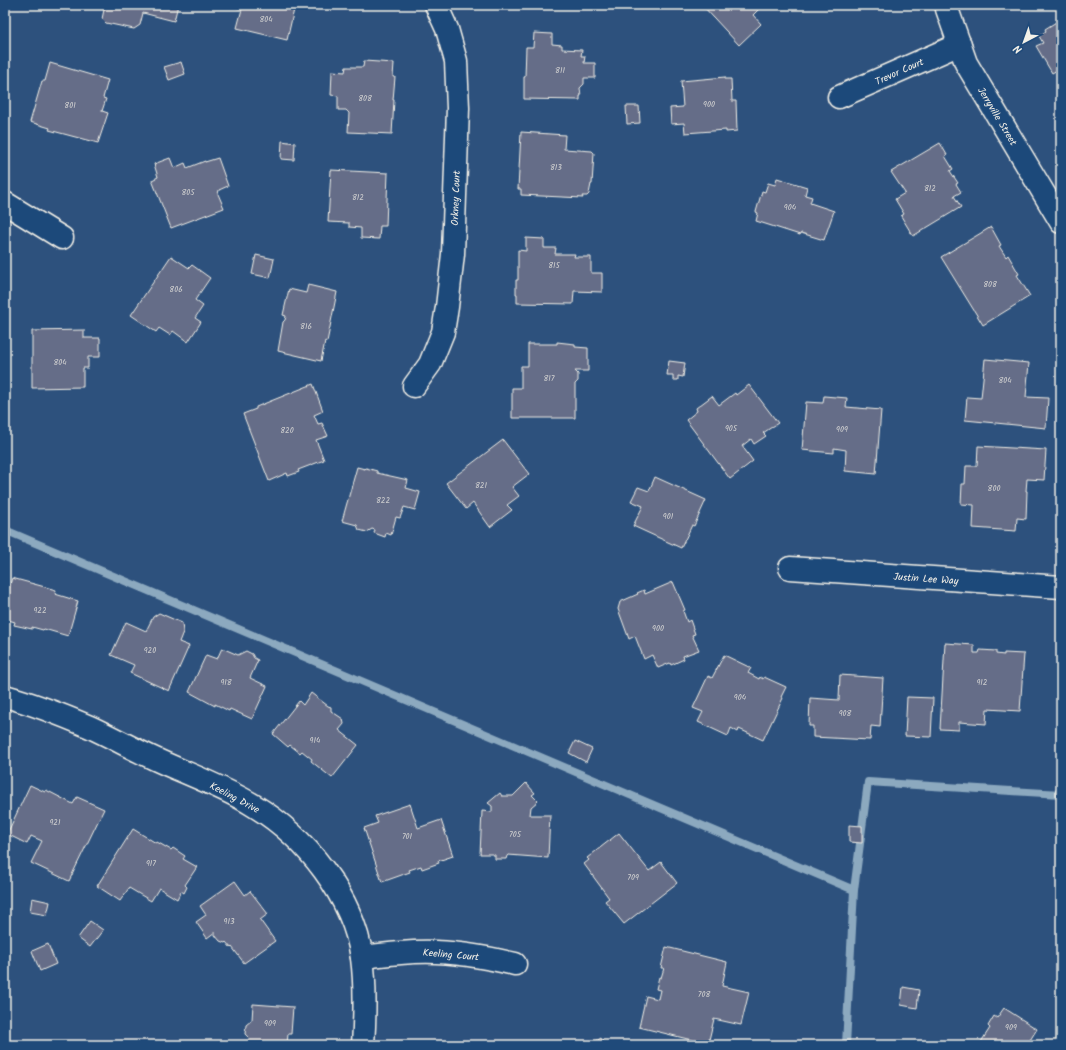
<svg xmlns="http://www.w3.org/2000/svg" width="1066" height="1050" viewBox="0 0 1066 1050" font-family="Kalam,sans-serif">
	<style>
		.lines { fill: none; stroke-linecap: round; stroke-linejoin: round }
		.stream { stroke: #8ca9bf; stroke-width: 8 }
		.building { fill: #656d88; stroke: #f4f1e8 }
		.minor-casing { stroke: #f4f1e8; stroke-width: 25 }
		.minor { stroke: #1f4a7a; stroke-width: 22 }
		.labels { text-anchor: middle; stroke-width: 3.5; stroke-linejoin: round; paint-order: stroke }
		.number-label { font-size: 8px; fill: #d0d0d0 }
		.street-label { font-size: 10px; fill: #f4f1e8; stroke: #1f4a7a }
	</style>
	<rect width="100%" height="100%" fill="#2d517d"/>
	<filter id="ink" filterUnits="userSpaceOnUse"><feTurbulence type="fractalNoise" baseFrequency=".025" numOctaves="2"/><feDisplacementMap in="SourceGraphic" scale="8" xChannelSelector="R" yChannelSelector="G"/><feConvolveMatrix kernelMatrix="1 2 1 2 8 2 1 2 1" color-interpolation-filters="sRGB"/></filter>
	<g filter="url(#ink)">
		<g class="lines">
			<g class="stream">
				<path d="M5,530L854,890"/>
				<path d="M846,1045L854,890L868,782L1061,794"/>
			</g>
		</g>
		<g class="building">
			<path d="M105,5H178L174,21L143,13L140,25L134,29L106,23L102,19Z"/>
			<path d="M238,5H295L287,40L237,28L242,9L237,8Z"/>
			<path d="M702,5H769L765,9L762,6L753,15L761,24L739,45Z"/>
			<path d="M1061,19V73L1059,69L1052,73L1036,46L1043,43L1039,36L1046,31L1045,29Z"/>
			<path d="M534,33L552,34V44L562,45V49L582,50L581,56H585L584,63H595V78H584V84L580,88L581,96H580V100L524,99V77H525L526,47H533Z"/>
			<path d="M364,61L394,63L393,77H395L393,100H394L392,134L348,132L349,113L346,110H338V96L331,95L332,71L345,72L346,67H363Z"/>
			<path d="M181,62L185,74L169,80L164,67Z"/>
			<path d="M50,63L108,80L103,98L106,99L102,111L108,113L98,143L49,130L50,128L30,122L42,81H45Z"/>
			<path d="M725,77V79H731L732,101H736L737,131L726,132V130L685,133L684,123L671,124L670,108L683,107L681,81Z"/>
			<path d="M626,106H639L640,123L627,124Z"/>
			<path d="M521,132L565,135L564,149L592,151L594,153L592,184H591L589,194L587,196H582L583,198L521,195V189H518Z"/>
			<path d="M282,141L295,143L294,160L281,159Z"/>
			<path d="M940,143L947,155L945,156L953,169L950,171L958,183L956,184L961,192L954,196L961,207L913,236L901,216L904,214L895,199L905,193L891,172Z"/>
			<path d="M170,158L174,168L185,163L187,168L205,161V162L218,158L228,186L219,190L218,194L224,208L171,228L152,180L158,177L154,164Z"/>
			<path d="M331,170L388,173L386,226H380L379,239L361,238V228L349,227V223L328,222Z"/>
			<path d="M777,178L807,187L805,195L812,197L810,203L834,211L824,240L801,233L800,235L756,221L758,213L756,212L762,191L765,192L768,183L775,185Z"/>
			<path d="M991,227L1001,245L999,246L1006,257L1008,255L1019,274L1017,275L1030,296L983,325L941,257Z"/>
			<path d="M526,238L544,239V248H556L555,254H575L574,257H591V273H602V292L574,291L573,304L517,303V294H516V280H518V250L526,251Z"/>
			<path d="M256,255L274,259L270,278L252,274Z"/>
			<path d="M171,256L189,268L192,265L210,278L195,300L203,306L195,318L201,322L188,342L173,331L170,335L159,328L156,332L131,315Z"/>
			<path d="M308,285L337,292L327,342L325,341L321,361L278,351L283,322L285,320L286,316L283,315L289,289L306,293Z"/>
			<path d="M84,330V338H100V357H88V368H83V387L32,388V331Z"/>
			<path d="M557,342L575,344V347L588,348V371H575L578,374V381L575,384V418H512V388H521V366H528V344H557Z"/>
			<path d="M985,359L1029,363L1026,397L1048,398L1046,428L965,420L967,397L981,398Z"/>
			<path d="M669,361L685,363L683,377L678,376V380H673V375H667Z"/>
			<path d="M313,384L323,411L314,415L318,424L322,423L328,436L316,440L324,460L298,470L299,472L288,476L287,473L269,481L243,414L256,409V407Z"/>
			<path d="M749,385L778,423L763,433L766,436L754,444L751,439L742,446L753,461L730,479L686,420L697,411L696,408L712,396L719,405L735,393L736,395Z"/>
			<path d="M824,396L847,398L846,407L881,410L876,474L845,471L846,450L834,448V453L802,450L806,402L823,403Z"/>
			<path d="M503,440L529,474L512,487L519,496L507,505L512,510L490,527L473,503L466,509L446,483Z"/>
			<path d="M978,446L1046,450L1044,480L1027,479L1026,491H1027L1026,519L1017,518L1016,531L973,528L974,505L961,504L962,484H965L966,466H977Z"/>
			<path d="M357,467L365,469L366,468L377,471V473L408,480L406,488L420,492L415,510L404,507L400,518L396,517L391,535L386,533L385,537L374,533L375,530L372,529L367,532L359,530L357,525L342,521Z"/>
			<path d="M655,477L706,500L694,526L692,525L681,548L633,526L643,506L631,501L638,487L649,491Z"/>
			<path d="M12,578L56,590L55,594L78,601L68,636L44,629L43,630L32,627V629L14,625L15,622L5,619V600Z"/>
			<path d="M673,582L685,610L683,611L687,622L690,620L695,634L692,635L699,650L683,656L684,659L671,665L670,663L658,668L652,655L644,659L635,636L629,639L618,609L620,602L638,594L637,593L644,590L645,594Z"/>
			<path d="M159,613L182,623L183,632L179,642L189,646L169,691L130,673L134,665L111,655L126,622L146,631L153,617Z"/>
			<path d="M945,643L974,645V653H979L980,650L996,651V654L1004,655V653L1024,654L1020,711L987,709L986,724L959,722V730L940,729Z"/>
			<path d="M222,648L238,655L246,651L252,654L254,658L258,660L250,678L267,686L252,719L230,709L229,711L215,704V706L189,692L206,655L217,659Z"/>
			<path d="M724,655L751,668L748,673L759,679L760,677L763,679L764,677L786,687L781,697L783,698L763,740L739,729L738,732L731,728L728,736L698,722L703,712L693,708L708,676L712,678Z"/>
			<path d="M840,675L883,678L880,727L871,726L870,740L813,737V726H809L810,698L839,700Z"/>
			<path d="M311,693L328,706L331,707V711L343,719L344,724L339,730L358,745L332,778L311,761L312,759L302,751L300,753L290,745L288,747L273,734L299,701L303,705Z"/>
			<path d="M907,697L933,698L931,737L905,736Z"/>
			<path d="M575,741L592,749L586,762L569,753Z"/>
			<path d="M526,783L535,793L532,795L538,801L531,807L530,815H550L548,858L508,855L507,856L506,859H495V855H493V854H480L482,811L492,812V806L488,803L500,793L502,796H513Z"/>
			<path d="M30,785L45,792L46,790L73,804L77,797L104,809L69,881L31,863L42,841L31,836L27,844L7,834Z"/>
			<path d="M410,804L418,828L441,820L453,856L438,861L439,863L422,869L421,866L409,870L410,872L382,882L364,828L378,823L375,816Z"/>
			<path d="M849,825L862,826V843L849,842Z"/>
			<path d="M133,829L156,843L157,842L171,850L173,848L185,856L183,859L197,867L185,885L187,887L184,893L181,891L177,899L159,888L151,901L129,888L120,901L97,886Z"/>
			<path d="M619,833L649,871L661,862L677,883L624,924L605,901L609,898L584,864L589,860L587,858Z"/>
			<path d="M235,881L245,895L250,891L268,914L260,920L275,941L244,963L232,947L231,948L226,942L225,943L220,941L215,935V932L207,938L196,922L206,915L200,906Z"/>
			<path d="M32,898L50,902L47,915L30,912Z"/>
			<path d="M90,921L103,930L90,947L78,938Z"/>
			<path d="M48,944L56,964L40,971L32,951Z"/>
			<path d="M666,947L727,962L722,986L749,992L741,1025L714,1019L708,1044L639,1027L646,996L658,999L660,990L656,989L659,977L661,978L664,968H661Z"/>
			<path d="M903,987L919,990L917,1008L901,1005Z"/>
			<path d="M253,1004L293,1007L291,1034H288L287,1045H249V1038L245,1034L246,1025L252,1020Z"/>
			<path d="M1004,1008L1037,1029L1027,1045H979L990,1028L988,1026L994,1016L997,1018Z"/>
			<path d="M601,1038L605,1045H590Z"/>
		</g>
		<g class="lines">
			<defs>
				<g id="minor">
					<path d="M947,5V9L966,63L1061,222"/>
					<path d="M839,97L960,44"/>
					<path d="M5,203L62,238"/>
					<path d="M414,386L430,364L443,332L447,307L453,254L458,108L456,61L447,29L436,5"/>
					<path d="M790,568L1061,587"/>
					<path d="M5,696C34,704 62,715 90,727C112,737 133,749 155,759C187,774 222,786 253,805C306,837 353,896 362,958C366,988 365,1015 363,1045"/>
					<path d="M362,957C379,955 397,953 414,952C448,950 482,956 515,964"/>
				</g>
			</defs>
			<use href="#minor" class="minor-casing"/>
			<use href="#minor" class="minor"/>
		</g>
	</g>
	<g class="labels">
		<g class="number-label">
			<text x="266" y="22">804</text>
			<text x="560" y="73">811</text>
			<text x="365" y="101">808</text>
			<text x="709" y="107">900</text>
			<text x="70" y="108">801</text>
			<text x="556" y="170">813</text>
			<text x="930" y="191">812</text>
			<text x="188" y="195">805</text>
			<text x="358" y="200">812</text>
			<text x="790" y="210">904</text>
			<text x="554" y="268">815</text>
			<text x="990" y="287">808</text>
			<text x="176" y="292">806</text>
			<text x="306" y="329">816</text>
			<text x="60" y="365">804</text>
			<text x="549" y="381">817</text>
			<text x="1005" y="383">804</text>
			<text x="731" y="431">905</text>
			<text x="842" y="432">909</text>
			<text x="287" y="433">820</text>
			<text x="481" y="488">821</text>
			<text x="994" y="491">800</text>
			<text x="383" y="503">822</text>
			<text x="668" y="519">901</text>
			<text x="40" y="613">922</text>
			<text x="658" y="631">900</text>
			<text x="150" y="653">920</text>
			<text x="226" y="685">918</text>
			<text x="982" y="685">912</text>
			<text x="740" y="700">904</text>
			<text x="845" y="716">908</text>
			<text x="315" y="743">914</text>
			<text x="55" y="825">921</text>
			<text x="515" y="837">705</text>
			<text x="407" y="839">701</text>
			<text x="151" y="866">917</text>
			<text x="633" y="880">709</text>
			<text x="229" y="924">913</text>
			<text x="704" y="997">708</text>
			<text x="270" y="1026">909</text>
			<text x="1011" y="1030">909</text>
		</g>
		<g class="street-label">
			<text transform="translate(899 71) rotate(-24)" y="4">Trevor Court</text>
			<text transform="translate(998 116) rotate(59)" y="4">Jerryville Street</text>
			<text transform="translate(455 198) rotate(-88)" y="4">Orkney Court</text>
			<text transform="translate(926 578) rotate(4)" y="4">Justin Lee Way</text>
			<text transform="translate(235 797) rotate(28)" y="4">Keeling Drive</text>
			<text transform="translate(451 954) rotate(5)" y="4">Keeling Court</text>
		</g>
	</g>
	<rect width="1066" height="1050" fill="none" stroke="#1f4a7a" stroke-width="20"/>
	<rect x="10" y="10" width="1046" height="1030" fill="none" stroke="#f4f1e8" stroke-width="1.5" filter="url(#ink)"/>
	<g transform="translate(1024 42) rotate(221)" stroke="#1f4a7a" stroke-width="3" paint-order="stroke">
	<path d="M0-3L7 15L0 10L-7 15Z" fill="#f4f1e8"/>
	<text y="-6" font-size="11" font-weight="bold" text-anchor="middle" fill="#f4f1e8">N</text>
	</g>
</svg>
